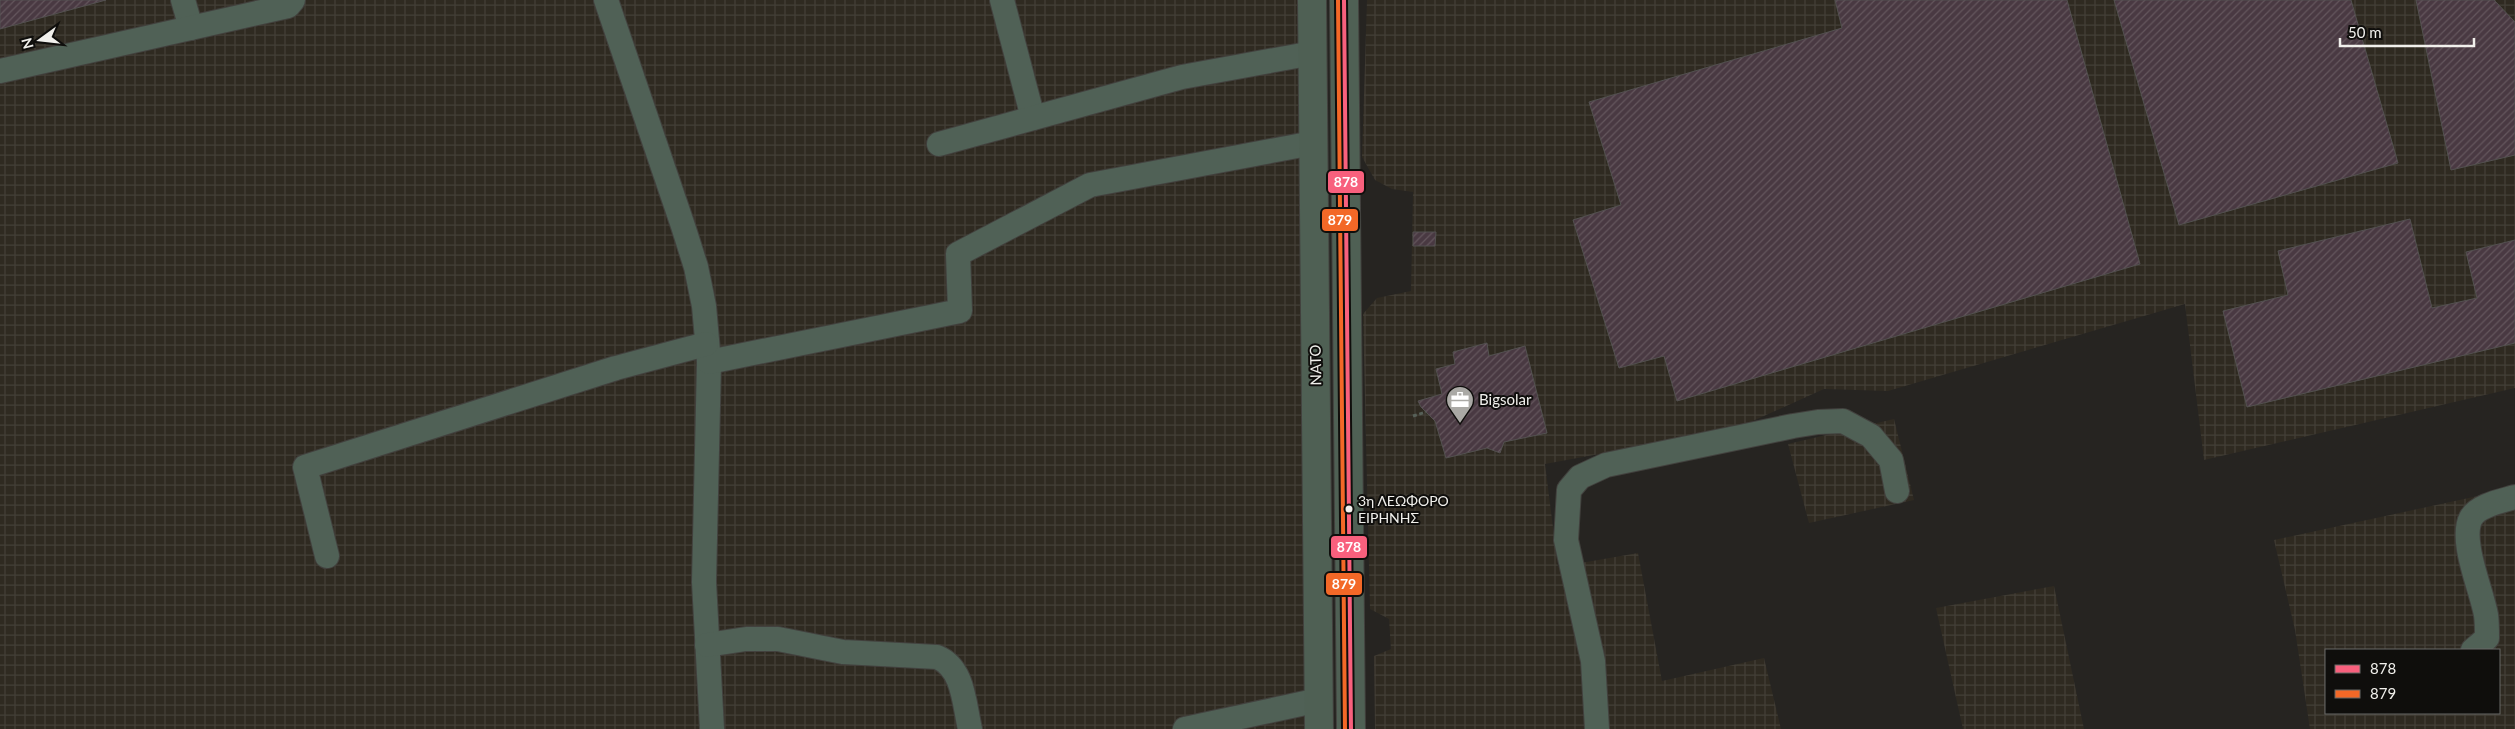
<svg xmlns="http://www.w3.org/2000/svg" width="2515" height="729" viewBox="0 0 2515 729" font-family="Lato,sans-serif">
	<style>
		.industrial { fill: url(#industrial-grid); fill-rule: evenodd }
		.building { fill: url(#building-hatch); stroke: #535150 }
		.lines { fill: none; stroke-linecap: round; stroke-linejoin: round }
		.minor-casing { stroke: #42413e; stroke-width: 26 }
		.major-casing { stroke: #42413e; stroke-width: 30 }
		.path { stroke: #576058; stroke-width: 3; stroke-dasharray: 4 2.5; stroke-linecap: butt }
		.minor { stroke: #506156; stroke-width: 24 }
		.major { stroke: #4f6054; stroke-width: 28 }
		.bus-1-casing { stroke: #0f0e0c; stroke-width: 8 }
		.bus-2-casing { stroke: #0f0e0c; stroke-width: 8 }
		.bus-1 { stroke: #f8607d; stroke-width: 4 }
		.bus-2 { stroke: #f36827; stroke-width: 4 }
		.bus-dot { fill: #f1f0ec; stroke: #0f0e0c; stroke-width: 2 }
		.labels { text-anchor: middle; stroke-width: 4; stroke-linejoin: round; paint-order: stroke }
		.bus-label { font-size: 14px; fill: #f1f0ec; stroke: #0f0e0c; text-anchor: start }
		.street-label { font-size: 15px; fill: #f1f0ec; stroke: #0f0e0c }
		.poi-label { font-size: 15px; fill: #f1f0ec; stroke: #0f0e0c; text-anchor: start }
		.line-badge { stroke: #0f0e0c; stroke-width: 2 }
		.badge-label { font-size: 14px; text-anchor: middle; font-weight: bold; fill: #fff }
	</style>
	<defs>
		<pattern id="industrial-grid" width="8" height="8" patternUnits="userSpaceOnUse" patternTransform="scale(1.25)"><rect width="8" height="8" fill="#2f2a21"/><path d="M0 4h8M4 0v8" fill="none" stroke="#433f37"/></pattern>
		<pattern id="building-hatch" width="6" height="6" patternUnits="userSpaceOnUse" patternTransform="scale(1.25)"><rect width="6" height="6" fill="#493942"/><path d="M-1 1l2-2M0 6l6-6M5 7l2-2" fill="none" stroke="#64565d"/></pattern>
	</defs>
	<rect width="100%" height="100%" fill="#262421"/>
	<g class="industrial">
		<path d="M0,0H1298L1305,729H0Z"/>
		<path d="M1367,0H2515V388L2204,460L2185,304L1888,391L1824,389L1735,429L1545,464L1558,567L1638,553L1662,681L1764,658L1781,729H1375L1374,656L1391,649L1389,619L1370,609L1363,314L1377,298L1411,291L1413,192L1392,189L1375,180L1362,157Z"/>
		<path d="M1894,419L1914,500L1809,523L1788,444Z"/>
		<path d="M2515,488V729H2310L2295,630L2274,540ZM2326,650H2499V713H2326Z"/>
		<path d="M2054,586L2084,729H1963L1936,608Z"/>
	</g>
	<g class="building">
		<path d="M0,0H106L0,29Z"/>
		<path d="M1835,0H2067L2140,264L1677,401L1664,356L1619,368L1573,220L1621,205L1589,102L1842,28Z"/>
		<path d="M2114,0H2351L2398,163L2179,225Z"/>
		<path d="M2416,0H2494L2515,22V155L2451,170Z"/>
		<path d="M2410,219L2432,308L2477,298L2466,252L2515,240V343L2247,407L2223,311L2288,295L2278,251Z"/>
		<path d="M1413,232H1436L1435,246H1413Z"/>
		<path d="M1487,343L1489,356L1525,346L1547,433L1504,442L1500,453L1487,448L1446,458L1435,421L1421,407L1418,401L1442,394L1436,369L1455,364L1453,352Z"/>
	</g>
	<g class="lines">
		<defs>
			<g id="minor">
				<path d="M183,0L191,28"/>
				<path d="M606,0L683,226L696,267L704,306L709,362L704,582L712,729"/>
				<path d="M1002,0L1033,118"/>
				<path d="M0,71L288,6L293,0"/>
				<path d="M939,144L1182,77L1313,53"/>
				<path d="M709,362L960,311L958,254L1090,185L1313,143"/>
				<path d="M327,556L305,467L616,368L706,344"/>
				<path d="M707,645L746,639H778L843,652L937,657C964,668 964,704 970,729"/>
				<path d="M2473,650L2487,638C2487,630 2487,622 2486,615C2482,591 2459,540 2471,518C2478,505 2502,501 2515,497"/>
				<path d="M1185,729L1319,700"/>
				<path d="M1597,729L1593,661L1566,540L1569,490L1580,477L1606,465L1793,426L1818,422L1843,421L1871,436L1891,460L1897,491"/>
			</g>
			<g id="major">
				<path d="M1312,0L1319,729"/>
				<path d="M1344,0L1351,729"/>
			</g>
		</defs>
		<use href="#minor" class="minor-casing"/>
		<use href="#major" class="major-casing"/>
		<path class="path" d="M1413,416L1426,412"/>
		<use href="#minor" class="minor"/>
		<use href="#major" class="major"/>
		<defs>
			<path id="bus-1" d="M1344,0L1351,729"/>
			<path id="bus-2" d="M1338,0L1345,729"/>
		</defs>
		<use href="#bus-1" class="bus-1-casing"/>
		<use href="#bus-2" class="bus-2-casing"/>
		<use href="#bus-1" class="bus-1"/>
		<use href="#bus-2" class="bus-2"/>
	</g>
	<defs>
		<symbol id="office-pin" viewBox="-11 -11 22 30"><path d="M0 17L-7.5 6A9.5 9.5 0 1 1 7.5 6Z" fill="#aaa9a5" stroke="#0f0e0c"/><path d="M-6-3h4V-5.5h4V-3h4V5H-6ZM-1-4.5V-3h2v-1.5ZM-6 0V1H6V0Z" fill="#fff"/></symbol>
	</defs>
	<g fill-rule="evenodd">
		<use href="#office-pin" x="1444" y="384" width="32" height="43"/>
	</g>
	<circle class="bus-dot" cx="1349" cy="509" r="4.5"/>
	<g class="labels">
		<g class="bus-label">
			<text x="1358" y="506">3η ΛΕΩΦΟΡΟ<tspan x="1358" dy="17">ΕΙΡΗΝΗΣ</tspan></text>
		</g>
		<g class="street-label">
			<text transform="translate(1316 365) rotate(-91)" y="5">ΝΑΤΟ</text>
		</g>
		<g class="poi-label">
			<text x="1479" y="405">Bigsolar</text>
		</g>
	</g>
	<g class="line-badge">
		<rect x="1327" y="170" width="38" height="24" rx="5" fill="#f8607d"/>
		<rect x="1321" y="208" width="38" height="24" rx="5" fill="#f36827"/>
		<rect x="1330" y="535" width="38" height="24" rx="5" fill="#f8607d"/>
		<rect x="1325" y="572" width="38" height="24" rx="5" fill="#f36827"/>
	</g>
	<g class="badge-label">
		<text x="1346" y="187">878</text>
		<text x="1340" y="225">879</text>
		<text x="1349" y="552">878</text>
		<text x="1344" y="589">879</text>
	</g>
	<rect x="2325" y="649" width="175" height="65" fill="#0f0e0c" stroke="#696866"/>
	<rect x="2335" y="665" width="25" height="8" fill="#f8607d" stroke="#696866"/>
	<text x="2370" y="674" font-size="15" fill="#f1f0ec">878</text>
	<rect x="2335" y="690" width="25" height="8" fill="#f36827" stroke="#696866"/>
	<text x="2370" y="699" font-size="15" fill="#f1f0ec">879</text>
	<g transform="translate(40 40) rotate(255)" stroke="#0f0e0c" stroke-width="4" paint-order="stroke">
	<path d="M0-4L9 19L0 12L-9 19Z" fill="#f1f0ec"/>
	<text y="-8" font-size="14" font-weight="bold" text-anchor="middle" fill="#f1f0ec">N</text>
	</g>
	<path d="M2340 38v8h134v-8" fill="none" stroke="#f1f0ec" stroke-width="2.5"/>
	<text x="2348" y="38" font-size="15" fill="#f1f0ec" stroke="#0f0e0c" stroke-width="4" paint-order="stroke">50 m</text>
</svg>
